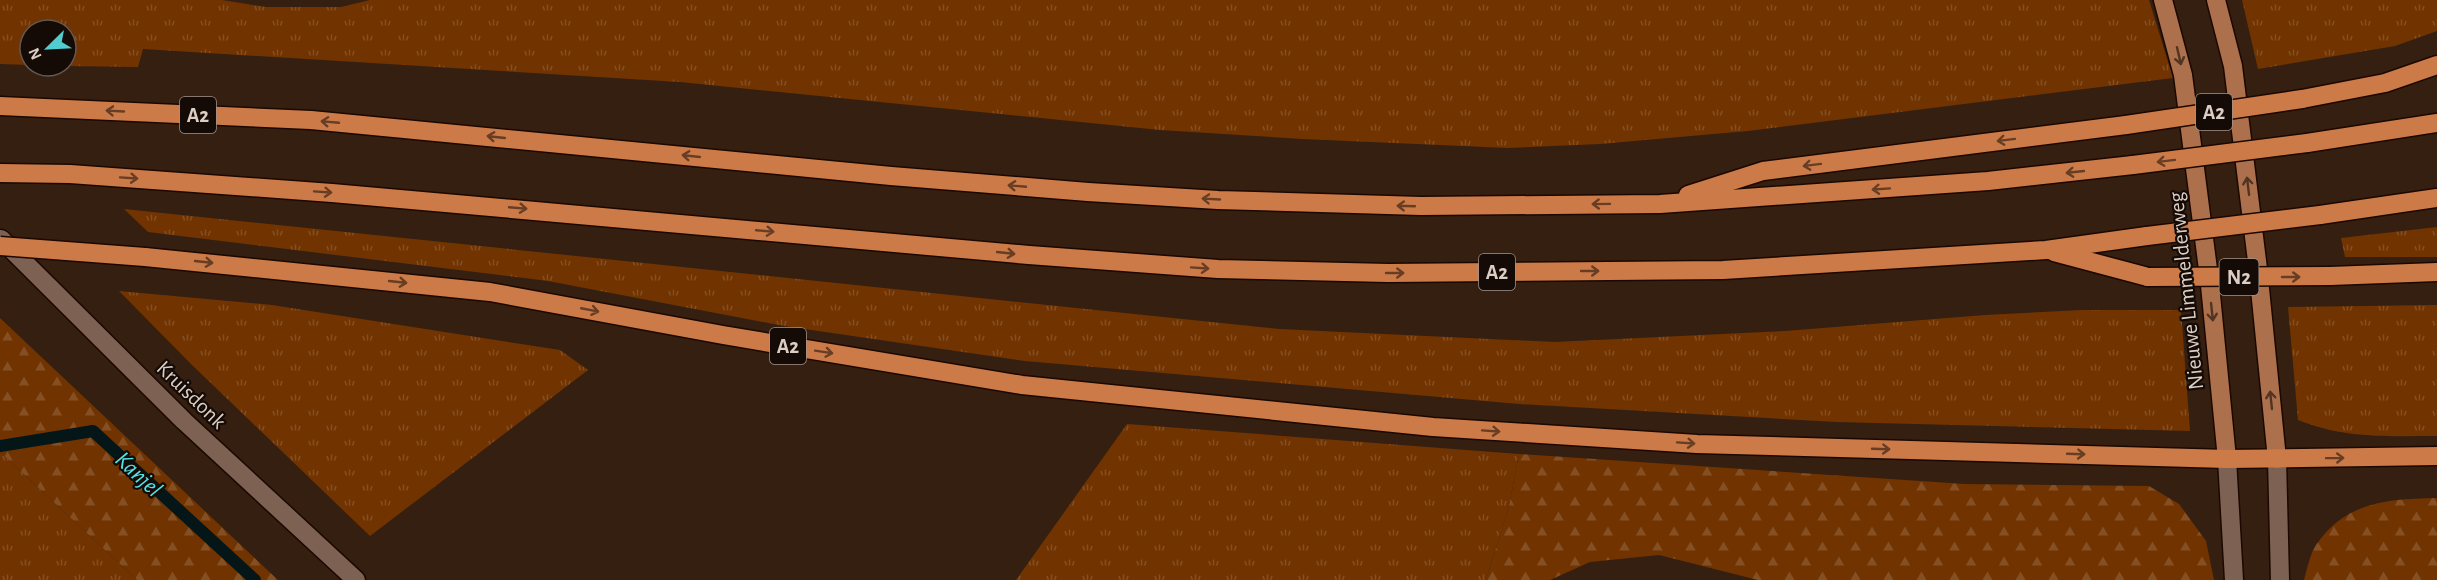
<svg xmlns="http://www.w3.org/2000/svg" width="2437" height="580" viewBox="0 0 2437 580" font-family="'Alegreya Sans',sans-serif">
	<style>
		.grass { fill: url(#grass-tufts) }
		.forest { fill: url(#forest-firs) }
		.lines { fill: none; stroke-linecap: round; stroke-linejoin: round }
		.stream { stroke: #041617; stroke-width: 12 }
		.minor-casing { stroke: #1c0800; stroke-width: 21 }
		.major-casing { stroke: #1c0800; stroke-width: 21 }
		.highway-casing { stroke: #1c0800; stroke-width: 21 }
		.minor { stroke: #7d6253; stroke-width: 18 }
		.major { stroke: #ac714c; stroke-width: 18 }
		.highway { stroke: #cc7b48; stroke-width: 18 }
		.highway-bridge-casing { stroke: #1c0800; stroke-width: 21; stroke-linecap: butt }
		.highway-bridge { stroke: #cc7b48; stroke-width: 18 }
		.oneway { stroke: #513422 }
		.oneway2 { stroke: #673d24 }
		.labels { text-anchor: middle; stroke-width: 4.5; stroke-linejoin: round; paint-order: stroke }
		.shield { fill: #150b06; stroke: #a1948c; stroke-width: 1.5 }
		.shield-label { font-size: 21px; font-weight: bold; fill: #ddcec5 }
		.street-label { font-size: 22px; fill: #ddcec5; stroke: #150b06 }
		.water-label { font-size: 24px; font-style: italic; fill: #4fe5eb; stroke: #150b06 }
	</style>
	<defs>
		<pattern id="grass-tufts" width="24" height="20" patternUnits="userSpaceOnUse" patternTransform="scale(1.5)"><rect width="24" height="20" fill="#713300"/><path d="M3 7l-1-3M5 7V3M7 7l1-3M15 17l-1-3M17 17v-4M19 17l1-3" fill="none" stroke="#854f24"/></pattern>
		<pattern id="forest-firs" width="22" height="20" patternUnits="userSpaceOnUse" patternTransform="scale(1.5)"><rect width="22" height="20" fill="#713300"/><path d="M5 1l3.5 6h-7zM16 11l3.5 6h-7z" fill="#854f24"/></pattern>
	</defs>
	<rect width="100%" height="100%" fill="#351f11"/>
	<g class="grass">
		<path d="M0,0H222L266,7H341L370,0H2149L2173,78L1748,131L1600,144L1508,148L1303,139L1160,130L680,82L143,49L138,67L66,66V30H30V65L0,64Z"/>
		<path d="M2242,0H2437V31L2395,46L2258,69Z"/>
		<path d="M124,209L1279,329L1555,342L1785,331L1985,315L2082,310H2181L2190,431L1837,422L1519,404L1025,361L784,326L548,281L148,232Z"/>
		<path d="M2437,227V257H2345L2341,238Z"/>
		<path d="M119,291L272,305L560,350L588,370L370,536L192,365Z"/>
		<path d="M2437,305V436C2387,436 2345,439 2298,420L2288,307Z"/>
		<path d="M1127,424L1519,454L1509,506L1486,580H1016Z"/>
		<path d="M0,452L137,580H0Z"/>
	</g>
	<g class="forest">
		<path d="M0,318L278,580H137L0,452Z"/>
		<path d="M1519,454L1965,484L2149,486L2179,504L2206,541L2214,580H1758L1659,555L1590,562L1550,580H1486L1509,506Z"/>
		<path d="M2437,498V580H2304C2307,569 2310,554 2316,545C2346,501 2389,499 2437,498Z"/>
	</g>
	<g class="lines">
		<path class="stream" d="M0,446L93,431L255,580"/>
		<defs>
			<g id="minor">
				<path d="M1,239L184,421L356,580"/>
				<path d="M2227,459L2234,580"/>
				<path d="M2277,459L2280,580"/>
			</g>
			<g id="major">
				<path d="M2163,0L2183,75L2210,285L2227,459"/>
				<path d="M2216,0L2233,66L2258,269L2277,459"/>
			</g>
			<g id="highway">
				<path d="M2302,99L2385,83L2437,65"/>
				<path d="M0,106L311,120L891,176L1088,192L1218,200L1421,206L1660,204L1988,181L2133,165"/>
				<path d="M2307,143L2437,123"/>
				<path d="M0,173L70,174L332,193L1029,255L1218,269L1388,273L1723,270L2046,250L2147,236"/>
				<path d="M1688,195L1763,171L2126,125"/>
				<path d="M2320,215L2437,198"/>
				<path d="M2054,252L2148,277"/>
				<path d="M145,257L490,292L723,335L1022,385L1433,427L1697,444L2227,459L2437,456"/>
				<path d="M2330,276L2437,272"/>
			</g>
		</defs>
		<use href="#minor" class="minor-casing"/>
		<use href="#major" class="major-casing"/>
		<use href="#highway" class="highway-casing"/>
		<use href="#minor" class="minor"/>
		<use href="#major" class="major"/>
		<use href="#highway" class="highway"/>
		<defs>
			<g id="highway-bridge">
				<path d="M2126,125L2302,99"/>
				<path d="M2133,165L2307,143"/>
				<path d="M2147,236L2320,215"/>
				<path d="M0,246L145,257"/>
				<path d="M2148,277L2330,276"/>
			</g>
		</defs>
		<use href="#highway-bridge" class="highway-bridge-casing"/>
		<use href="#highway-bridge" class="highway-bridge"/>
	</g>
	<defs><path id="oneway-shaft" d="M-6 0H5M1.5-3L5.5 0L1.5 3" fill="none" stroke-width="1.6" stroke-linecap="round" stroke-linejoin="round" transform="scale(1.5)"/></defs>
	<g class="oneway">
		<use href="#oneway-shaft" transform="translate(2179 56) rotate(77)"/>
		<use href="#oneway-shaft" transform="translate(2248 186) rotate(-97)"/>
		<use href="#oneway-shaft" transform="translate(2212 312) rotate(84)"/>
		<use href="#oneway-shaft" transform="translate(2271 400) rotate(-96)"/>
	</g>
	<g class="oneway2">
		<use href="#oneway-shaft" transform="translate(115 111) rotate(-177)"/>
		<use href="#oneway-shaft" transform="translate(330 122) rotate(-175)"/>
		<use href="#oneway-shaft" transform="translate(496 137) rotate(-174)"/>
		<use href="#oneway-shaft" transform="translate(2006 140) rotate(173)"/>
		<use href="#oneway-shaft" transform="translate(691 156) rotate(-174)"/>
		<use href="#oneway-shaft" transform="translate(2166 161) rotate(173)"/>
		<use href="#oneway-shaft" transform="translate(1812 165) rotate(173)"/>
		<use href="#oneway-shaft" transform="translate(2075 172) rotate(174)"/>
		<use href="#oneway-shaft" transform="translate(129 178) rotate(4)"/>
		<use href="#oneway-shaft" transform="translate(1017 186) rotate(-175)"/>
		<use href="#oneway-shaft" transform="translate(1881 189) rotate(176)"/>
		<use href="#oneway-shaft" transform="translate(323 192) rotate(4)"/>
		<use href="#oneway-shaft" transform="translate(1211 199) rotate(-177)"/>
		<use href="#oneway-shaft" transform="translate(1601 204) rotate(179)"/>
		<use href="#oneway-shaft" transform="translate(1406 206) rotate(-178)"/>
		<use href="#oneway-shaft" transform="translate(518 208) rotate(5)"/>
		<use href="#oneway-shaft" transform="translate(765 231) rotate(5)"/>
		<use href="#oneway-shaft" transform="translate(1006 253) rotate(6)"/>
		<use href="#oneway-shaft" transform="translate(204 262) rotate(6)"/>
		<use href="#oneway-shaft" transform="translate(1200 268) rotate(4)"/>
		<use href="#oneway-shaft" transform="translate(1590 271)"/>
		<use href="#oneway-shaft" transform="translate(1395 273)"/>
		<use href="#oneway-shaft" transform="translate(2291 277)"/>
		<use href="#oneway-shaft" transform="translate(398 282) rotate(6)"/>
		<use href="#oneway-shaft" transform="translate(590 310) rotate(11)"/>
		<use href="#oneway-shaft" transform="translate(824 352) rotate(9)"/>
		<use href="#oneway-shaft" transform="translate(1491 431) rotate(4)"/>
		<use href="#oneway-shaft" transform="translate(1686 443) rotate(4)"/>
		<use href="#oneway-shaft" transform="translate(1881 449) rotate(2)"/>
		<use href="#oneway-shaft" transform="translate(2076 454) rotate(2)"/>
		<use href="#oneway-shaft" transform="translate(2335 458) rotate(-1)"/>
	</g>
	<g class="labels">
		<g class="shield">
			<rect x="2196" y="94" width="36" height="36" rx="4.5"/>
			<rect x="180" y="97" width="36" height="36" rx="4.5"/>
			<rect x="1479" y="254" width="36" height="36" rx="4.5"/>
			<rect x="2219.5" y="259" width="39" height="36" rx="4.5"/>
			<rect x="770" y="328" width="36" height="36" rx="4.5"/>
		</g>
		<g class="shield-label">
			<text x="2214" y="119">A2</text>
			<text x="198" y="122">A2</text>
			<text x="1497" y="279">A2</text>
			<text x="2239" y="284">N2</text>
			<text x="788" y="353">A2</text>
		</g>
		<g class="street-label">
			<text transform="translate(2185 291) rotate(-96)" y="8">Nieuwe Limmelderweg</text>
			<text transform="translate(192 394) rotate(44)" y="8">Kruisdonk</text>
		</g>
		<g class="water-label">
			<text transform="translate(139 474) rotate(43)" y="8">Kanjel</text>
		</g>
	</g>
	<g transform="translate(48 48) rotate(246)"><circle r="28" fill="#150b06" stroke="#655952" stroke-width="1.5"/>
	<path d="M0-4.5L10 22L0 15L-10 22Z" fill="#51ccd1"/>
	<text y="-9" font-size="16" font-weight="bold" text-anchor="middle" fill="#ddcec5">N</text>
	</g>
</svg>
